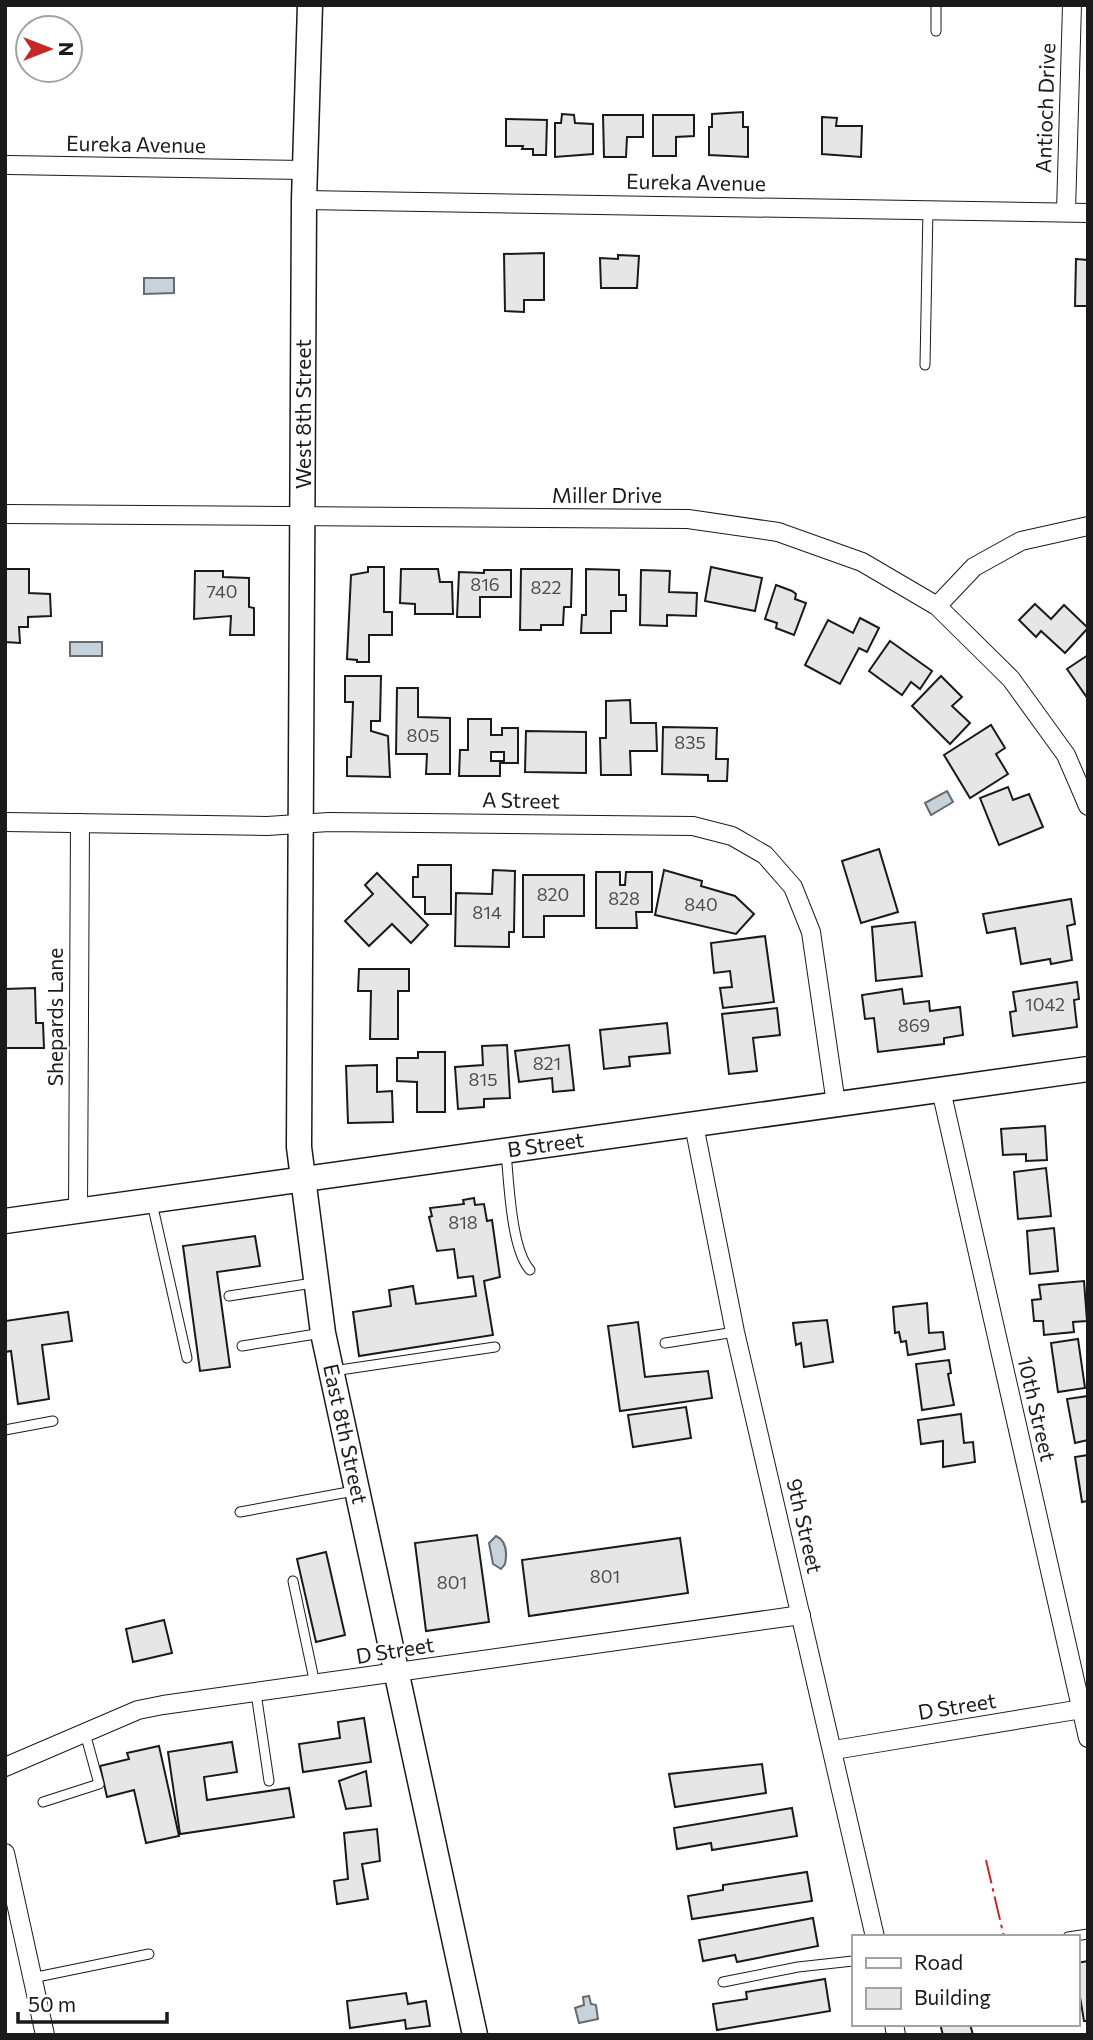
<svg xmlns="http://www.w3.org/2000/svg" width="1093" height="2040" viewBox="0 0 1093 2040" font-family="Commissioner,sans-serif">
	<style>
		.water { fill: #c6d2dc; stroke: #6a6a6a; stroke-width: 2 }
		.building { fill: #e6e6e6; stroke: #1a1a1a; stroke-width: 2; fill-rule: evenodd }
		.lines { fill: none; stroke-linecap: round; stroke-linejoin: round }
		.lane-casing { stroke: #1a1a1a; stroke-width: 11 }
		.street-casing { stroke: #1a1a1a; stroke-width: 20 }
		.secondary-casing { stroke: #1a1a1a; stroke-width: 27 }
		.lane { stroke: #fff; stroke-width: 9 }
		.street { stroke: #fff; stroke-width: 18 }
		.secondary { stroke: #fff; stroke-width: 24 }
		.power { stroke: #c62828; stroke-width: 2; stroke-dasharray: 24 5 3.5 5; stroke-linecap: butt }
		.labels { text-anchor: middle; stroke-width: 5; stroke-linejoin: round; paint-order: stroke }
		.number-label { font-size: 18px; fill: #4d4d4d }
		.street-label { font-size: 21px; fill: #1a1a1a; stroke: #fff }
	</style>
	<rect width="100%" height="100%" fill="#fff"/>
	<g class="water">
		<path d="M144,278H174V293L144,294Z"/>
		<rect x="70" y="642" width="32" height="14"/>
		<path d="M947,791L953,802L931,815L925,803Z"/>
		<path d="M496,1536C507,1541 507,1554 505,1564L501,1569L493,1564L489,1543Z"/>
		<path d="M589,1996L591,2004L596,2005L598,2019L579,2023L575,2008L584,2005L583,1997Z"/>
	</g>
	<g class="building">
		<path d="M743,112V127H748V157L709,155V127H712V114Z"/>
		<path d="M562,114L574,115L575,123L593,124V154L555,157V123H561Z"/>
		<path d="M603,115H643V137H627L626,157H604Z"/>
		<path d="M653,115H694V136L676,137V156H653Z"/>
		<path d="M822,117L837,118L836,126H862L861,157L822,154Z"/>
		<path d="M506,119L547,120L546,155H533V149H522L523,146H506Z"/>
		<path d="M544,253V300H524V312L505,311L504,254Z"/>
		<path d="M618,255L639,256L637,288H601L600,258L618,259Z"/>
		<path d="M1076,259L1088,260V306H1075Z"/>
		<path d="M368,567H384V612H392V635H369V662H357V660L347,659L351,575L368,572Z"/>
		<path d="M711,567L762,578L755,611L705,601Z"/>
		<path d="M5,569H29V593L50,594L51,616L28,617V627H19L20,643L5,642Z"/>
		<path d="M401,569H438L440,582H452L453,614H415V604L400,603Z"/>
		<path d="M521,569H572L571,607H564L563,625H541V630H520Z"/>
		<path d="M586,569L619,570V595H626V611H611V633H581L582,615H586Z"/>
		<path d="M484,570H511V597H480V617H457L459,572L484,573Z"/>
		<path d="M641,570L670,571L669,592L697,593L696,616L667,615V626L640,625Z"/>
		<path d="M195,571H223V577L249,578V607L254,608V635H230L231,616L194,619Z"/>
		<path d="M776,585L792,591L796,594L795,599L806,603L794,635L776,628L777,623L765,619Z"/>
		<path d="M1035,604L1051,619L1064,605L1088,628L1065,653L1041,631L1036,637L1019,620Z"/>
		<path d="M860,618L879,628L867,652L859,648L840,684L805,665L828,620L853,633Z"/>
		<path d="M890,641L932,671L920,689L911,682L902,695L869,671Z"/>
		<path d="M1088,655V699L1067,669Z"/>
		<path d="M345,676H381L380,721H371V731L388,736L390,777L347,776V757H351L353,702H345Z"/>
		<path d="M941,676L962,697L952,706L970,723L950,744L912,706Z"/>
		<path d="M397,688H418V717L450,718V774H426L427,754H396Z"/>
		<path d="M630,700L631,723H656L657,751H630L631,775H601L600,738H606V701Z"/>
		<path d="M468,719H491V735H502V728H518V763H500V776H459L460,750H468ZM491,752H504V761H491Z"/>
		<path d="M991,725L1005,748L996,754L1008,774L970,798L944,755Z"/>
		<path d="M663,727L717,728L716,759H728L727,781H708V775L662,774Z"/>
		<path d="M526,731L586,732V773L525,772Z"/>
		<path d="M1008,787L1013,800L1029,794L1043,827L999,845L980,798Z"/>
		<path d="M879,849L898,912L861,923L842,861Z"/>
		<path d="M418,865H451V914H425V897H413V877H418Z"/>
		<path d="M493,870L515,871L514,932H509V947L455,946L456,893L492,894Z"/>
		<path d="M664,870L702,881L701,886L735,896L754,914L736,934L655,915Z"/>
		<path d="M596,872H620V885H625L626,872H652V912H636L637,928H596Z"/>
		<path d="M377,873L428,925L411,943L392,924L369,946L345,921L373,894L365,885Z"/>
		<path d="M523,875H584V916H544V937H523Z"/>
		<path d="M1071,899L1075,924L1067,926L1072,960L1051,964L1050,959L1021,964L1015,928L987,933L983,914Z"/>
		<path d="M915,922L922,976L876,981L872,927Z"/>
		<path d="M765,936L774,1002L723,1008L720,988L732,987L730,971L714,973L711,943Z"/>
		<path d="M359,969H409V991H398V1039H370L371,991H358Z"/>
		<path d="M1077,982L1079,999L1074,1000L1077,1027L1013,1036L1010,1012L1016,1011L1013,992Z"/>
		<path d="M35,988L36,1023H43L44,1048H5V989Z"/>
		<path d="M902,989L904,1004L929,1001L930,1011L960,1007L963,1035L944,1038V1044L878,1052L874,1018L865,1019L862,995Z"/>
		<path d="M777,1008L780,1035L753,1038L757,1071L729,1074L722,1014Z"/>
		<path d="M667,1023L670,1053L629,1057L630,1066L604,1069L600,1030Z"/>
		<path d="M507,1045L510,1098L484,1099V1107L458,1109L455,1067L483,1065L482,1046Z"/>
		<path d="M569,1045L574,1090L553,1092L552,1078L519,1082L515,1051Z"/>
		<path d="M418,1052H445V1112H417V1082L397,1081V1058H418Z"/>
		<path d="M377,1065V1092L392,1091L393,1122L348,1123L346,1066Z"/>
		<path d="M1045,1126L1047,1160L1026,1161V1154L1003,1155L1001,1129Z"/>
		<path d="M1046,1168L1051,1216L1018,1219L1014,1172Z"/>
		<path d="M474,1198L475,1205L484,1204L487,1221L492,1220L500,1277L484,1281L493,1335L359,1356L353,1312L391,1306L389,1290L413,1286L416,1304L476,1296L473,1276L458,1278L454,1249L437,1251L429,1217L432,1216L430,1208L464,1204L463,1200Z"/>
		<path d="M1054,1228L1058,1271L1030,1274L1027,1231Z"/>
		<path d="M255,1236L260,1266L217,1272L230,1367L200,1371L183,1246Z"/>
		<path d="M1084,1281L1087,1321L1073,1322L1074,1332L1044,1335L1043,1321H1034L1032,1300L1041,1299L1039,1285Z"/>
		<path d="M927,1303L929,1333L943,1332L945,1349L908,1355L906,1341L901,1342L899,1332L895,1333L893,1307Z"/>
		<path d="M68,1312L72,1341L42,1345L49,1399L18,1404L11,1351L5,1352V1321Z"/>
		<path d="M827,1320L833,1362L804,1367L801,1343L796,1345L793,1323Z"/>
		<path d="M638,1322L645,1377L708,1371L712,1398L620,1411L608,1326Z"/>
		<path d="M1078,1339L1085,1388L1058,1392L1051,1343Z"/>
		<path d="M949,1360L951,1373L948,1374L954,1405L922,1410L916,1364Z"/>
		<path d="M1088,1396V1440L1075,1443L1067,1399Z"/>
		<path d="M686,1407L691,1438L633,1447L628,1415Z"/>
		<path d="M961,1414L964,1443L973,1442L975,1462L943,1467V1441L921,1444L918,1420Z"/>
		<path d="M1088,1455V1501L1082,1502L1075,1457Z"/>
		<path d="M477,1535L489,1622L426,1631L415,1543Z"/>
		<path d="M680,1538L688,1593L529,1616L522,1560Z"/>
		<path d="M326,1552L345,1635L316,1642L297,1559Z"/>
		<path d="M164,1620L172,1653L133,1662L126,1629Z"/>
		<path d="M364,1718L371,1762L303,1772L299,1744L340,1738L338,1722Z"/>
		<path d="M232,1742L237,1772L204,1777L207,1800L289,1788L294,1817L180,1834L168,1752Z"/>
		<path d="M159,1746L179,1836L146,1843L134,1790L107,1797L100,1766L129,1759L127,1753Z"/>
		<path d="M762,1764L766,1793L675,1807L669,1774Z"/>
		<path d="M366,1771L371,1806L346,1809L339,1781Z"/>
		<path d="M792,1808L797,1836L712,1850L711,1843L677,1849L674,1828Z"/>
		<path d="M377,1829L380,1861L362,1864L368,1899L337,1904L334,1881L348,1879L344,1833Z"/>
		<path d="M807,1872L812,1901L692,1919L688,1896L723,1890V1885Z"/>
		<path d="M813,1918L818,1946L737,1962L735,1955L703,1961L699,1940Z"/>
		<path d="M1088,1961V2021H1084L1080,1997L1077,1998V1963Z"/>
		<path d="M825,1979L830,2011L717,2030L713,2004L747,1999L746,1992Z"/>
		<path d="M406,1993L408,2004L426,2001L430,2026L406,2029L405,2020L350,2028L347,2001Z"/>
		<path d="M940,2024H970L973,2035H943Z"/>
	</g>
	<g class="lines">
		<defs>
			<g id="lane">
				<path d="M936,31V5"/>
				<path d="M925,365L928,209"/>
				<path d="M506,1153C509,1182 511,1249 530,1270"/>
				<path d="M152,1203L187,1358"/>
				<path d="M229,1296L313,1283"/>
				<path d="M665,1343L735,1332"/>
				<path d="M242,1346L322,1333"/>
				<path d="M333,1371L495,1347"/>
				<path d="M5,1430L53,1421"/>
				<path d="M240,1512L354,1491"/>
				<path d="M293,1581L315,1684"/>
				<path d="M256,1693L269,1781"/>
				<path d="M43,1802L99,1784L85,1733"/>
				<path d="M1068,1937L1088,1934"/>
				<path d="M32,1978L149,1954"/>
				<path d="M723,1982L798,1967L853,1961"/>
			</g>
			<g id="street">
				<path d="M8,165L305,170"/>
				<path d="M304,200L1088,213"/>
				<path d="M1066,211L1072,5"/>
				<path d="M5,514L688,519L778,532L862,562L937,606L1011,679L1066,755L1088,806"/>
				<path d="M937,606L974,567L1021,541L1088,526"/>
				<path d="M5,822L267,826L329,822L693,826L732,836L765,855L793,887L811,932L836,1104"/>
				<path d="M941,1090L1088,1738"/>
				<path d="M694,1125L735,1332L875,1937"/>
				<path d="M78,1211L80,823"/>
				<path d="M834,1750L1088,1708"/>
				<path d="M5,1767L138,1710L163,1705L801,1615"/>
				<path d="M5,1853L45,2035"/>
				<path d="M894,2024L896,2035"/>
			</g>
			<g id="secondary">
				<path id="s1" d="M310,5L304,200L299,1147L323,1333L475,2035"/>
				<path id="s2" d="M5,1221L1088,1069"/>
			</g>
		</defs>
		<use href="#lane" class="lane-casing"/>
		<use href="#street" class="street-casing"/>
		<use href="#secondary" class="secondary-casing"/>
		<use href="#lane" class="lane"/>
		<use href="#street" class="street"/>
		<use href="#secondary" class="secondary"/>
		<path class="power" d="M986,1860L1004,1937"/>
	</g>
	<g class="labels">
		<g class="number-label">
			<text x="485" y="591">816</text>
			<text x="546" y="594">822</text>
			<text x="222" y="598">740</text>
			<text x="423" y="742">805</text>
			<text x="690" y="749">835</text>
			<text x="553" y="901">820</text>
			<text x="624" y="905">828</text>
			<text x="701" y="911">840</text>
			<text x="487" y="919">814</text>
			<text x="1045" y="1011">1042</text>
			<text x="914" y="1032">869</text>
			<text x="547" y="1070">821</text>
			<text x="483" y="1086">815</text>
			<text x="463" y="1229">818</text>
			<text x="605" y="1583">801</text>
			<text x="452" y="1589">801</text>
		</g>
		<g class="street-label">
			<text transform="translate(1046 108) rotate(-88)" y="7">Antioch Drive</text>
			<text transform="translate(136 145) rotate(1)" y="7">Eureka Avenue</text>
			<text transform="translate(696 183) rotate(1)" y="7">Eureka Avenue</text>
			<text transform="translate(304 414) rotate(-90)" y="7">West 8th Street</text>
			<text x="607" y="503">Miller Drive</text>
			<text transform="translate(521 801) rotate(1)" y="7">A Street</text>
			<text transform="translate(56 1017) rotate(-90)" y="7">Shepards Lane</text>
			<text dy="7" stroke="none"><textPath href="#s2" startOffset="546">B Street</textPath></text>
			<text transform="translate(1036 1409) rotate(77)" y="7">10th Street</text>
			<text dy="7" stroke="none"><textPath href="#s1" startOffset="1433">East 8th Street</textPath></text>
			<text transform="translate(804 1526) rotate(77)" y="7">9th Street</text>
			<text transform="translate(395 1651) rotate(-9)" y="7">D Street</text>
			<text transform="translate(957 1707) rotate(-9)" y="7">D Street</text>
		</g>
	</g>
	<rect width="1093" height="2040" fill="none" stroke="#1a1a1a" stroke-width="14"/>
	<rect x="852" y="1935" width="228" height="91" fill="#ffffff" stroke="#a3a3a3" stroke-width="2"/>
	<rect x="866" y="1958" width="35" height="10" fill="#ffffff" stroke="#a3a3a3" stroke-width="2"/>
	<text x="914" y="1970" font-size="21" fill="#1a1a1a">Road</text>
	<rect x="866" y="1988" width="35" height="21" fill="#e6e6e6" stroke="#a3a3a3" stroke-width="2"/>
	<text x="914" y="2005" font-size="21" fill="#1a1a1a">Building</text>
	<g transform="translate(49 49) rotate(90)"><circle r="33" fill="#ffffff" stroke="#a3a3a3" stroke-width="2"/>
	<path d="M0-5L12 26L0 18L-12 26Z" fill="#c62828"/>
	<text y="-10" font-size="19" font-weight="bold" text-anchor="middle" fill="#1a1a1a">N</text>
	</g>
	<path d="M18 2012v10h149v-10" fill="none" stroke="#1a1a1a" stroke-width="3.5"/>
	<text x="28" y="2012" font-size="21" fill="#1a1a1a" stroke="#ffffff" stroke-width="5" paint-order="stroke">50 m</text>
</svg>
